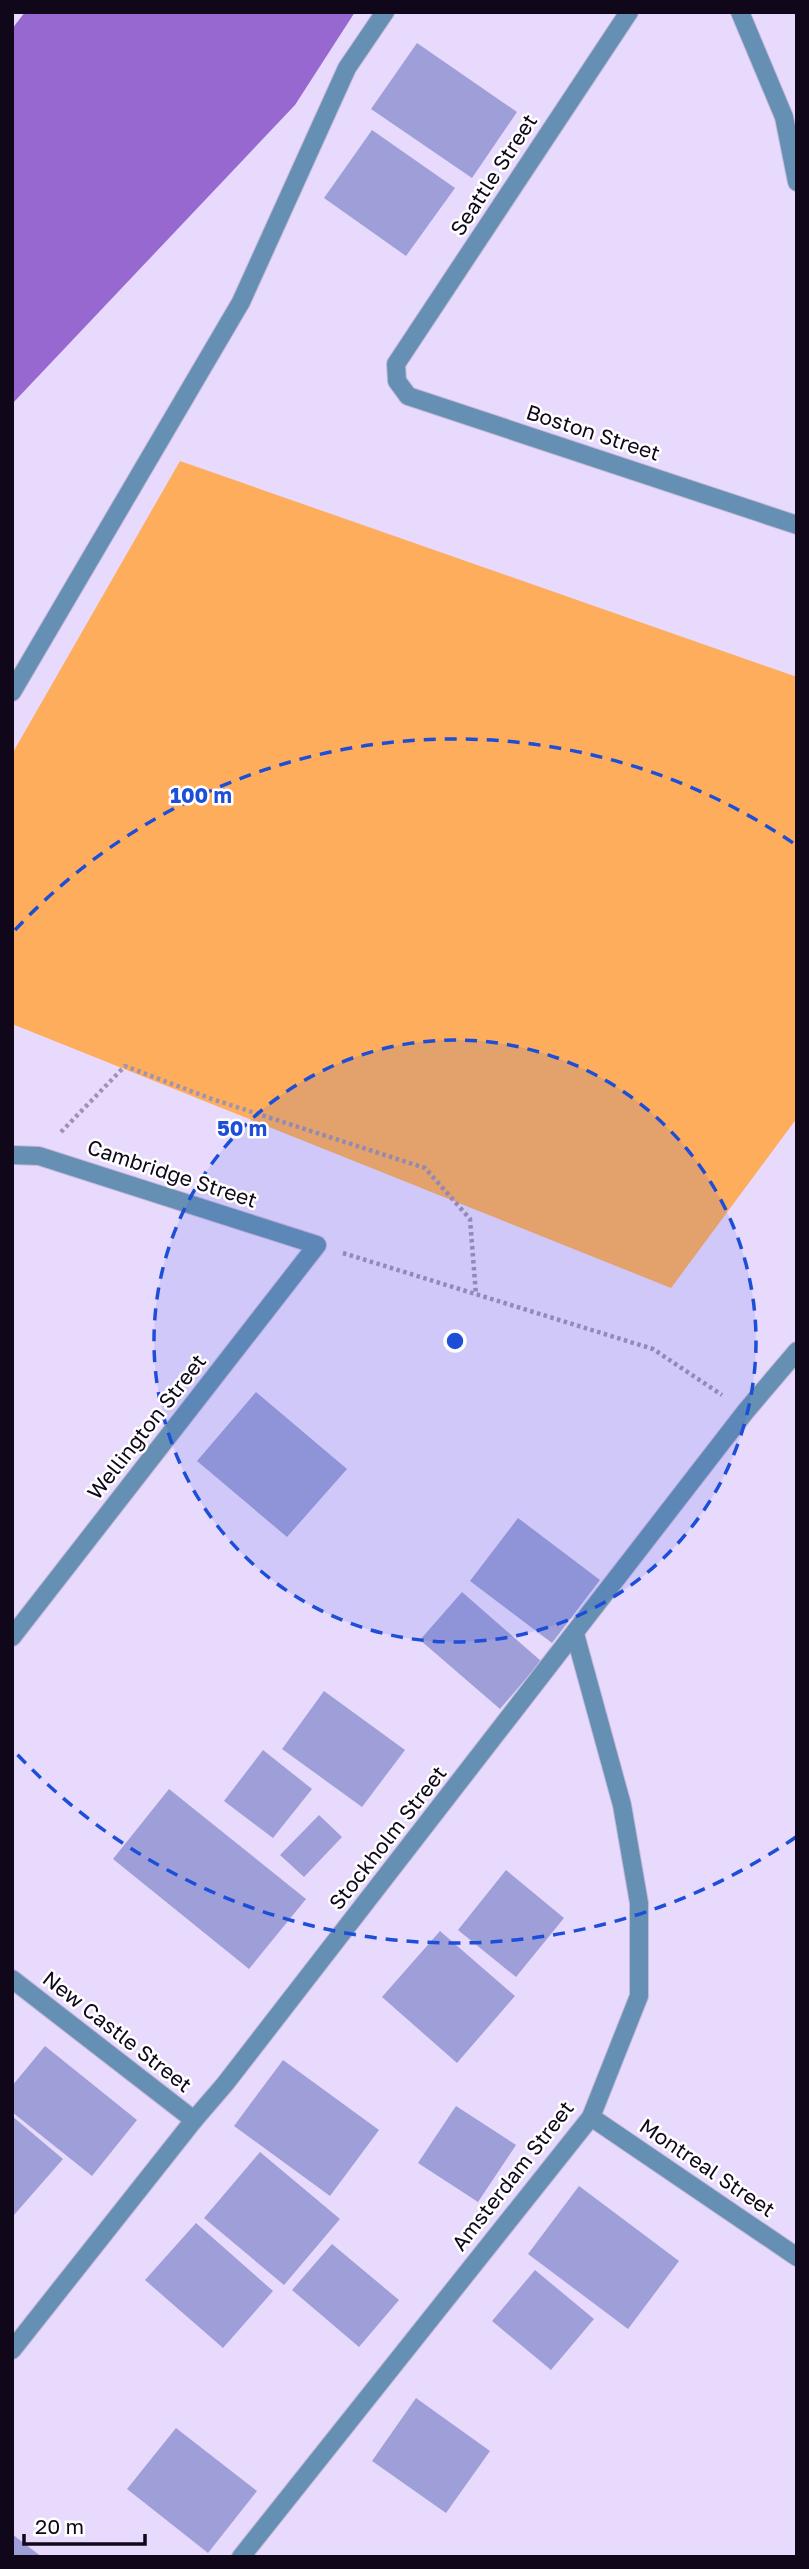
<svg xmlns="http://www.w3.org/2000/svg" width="809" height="2569" viewBox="0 0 809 2569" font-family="'Golos Text',sans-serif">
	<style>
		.green { fill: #fead5d }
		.water { fill: #9768d0 }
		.building { fill: #9e9fd8 }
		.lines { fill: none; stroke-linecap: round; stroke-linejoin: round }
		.minor-casing { stroke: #c5b8d9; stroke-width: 20 }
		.path { stroke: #a093b1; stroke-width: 4.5; stroke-dasharray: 3.5 3.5; stroke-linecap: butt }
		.minor { stroke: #6590b3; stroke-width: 18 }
		.ring { fill: none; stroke: #1d4ed8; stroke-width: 3.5; stroke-dasharray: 12 9 }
		.labels { text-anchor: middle; stroke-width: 5; stroke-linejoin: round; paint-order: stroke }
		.street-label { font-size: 21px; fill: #10071a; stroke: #fff }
		.centre { fill: #1d4ed8; stroke: #fff; stroke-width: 3.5 }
		.ring-label { font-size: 21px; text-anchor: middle; font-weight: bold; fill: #1d4ed8; stroke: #fff; stroke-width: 5; stroke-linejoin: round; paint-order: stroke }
	</style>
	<rect width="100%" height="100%" fill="#e8dafd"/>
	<path class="green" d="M180,461L797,677V1118L671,1288L12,1024V754Z"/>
	<path class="water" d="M25,12H355L295,105L12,404V29Z"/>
	<g class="building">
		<path d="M417,43L517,112L472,178L371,109Z"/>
		<path d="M372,130L455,188L406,256L324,198Z"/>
		<path d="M256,1392L347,1469L287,1537L197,1461Z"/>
		<path d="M518,1518L600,1580L552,1643L470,1581Z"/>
		<path d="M462,1592L541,1661L500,1709L420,1640Z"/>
		<path d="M324,1691L405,1750L362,1807L282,1749Z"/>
		<path d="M263,1750L312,1789L273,1838L224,1801Z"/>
		<path d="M169,1789L306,1899L249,1969L113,1859Z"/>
		<path d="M319,1815L342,1837L304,1877L280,1855Z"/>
		<path d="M506,1870L564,1918L516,1977L458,1930Z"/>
		<path d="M440,1931L515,1996L457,2063L382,1997Z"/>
		<path d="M45,2046L137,2120L92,2176L12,2112V2086Z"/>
		<path d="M283,2060L379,2130L330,2196L234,2126Z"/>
		<path d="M456,2106L516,2145L478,2202L418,2163Z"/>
		<path d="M12,2116L63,2159L14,2215L12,2213Z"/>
		<path d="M260,2152L340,2219L284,2285L204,2218Z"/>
		<path d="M579,2186L679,2261L628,2329L528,2254Z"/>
		<path d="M196,2223L273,2291L223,2348L145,2280Z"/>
		<path d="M332,2244L399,2300L359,2347L292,2290Z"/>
		<path d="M535,2270L594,2319L551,2370L492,2321Z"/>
		<path d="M416,2398L490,2451L446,2513L372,2461Z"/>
		<path d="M176,2428L257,2491L208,2553L127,2489Z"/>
		<path d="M12,2534L42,2557H12Z"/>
	</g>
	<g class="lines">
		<defs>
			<g id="minor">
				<path d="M629,12L396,364L397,381L408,396L797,525"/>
				<path d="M740,12L784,117L797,182"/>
				<path d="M12,692L241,302L347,68L385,12"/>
				<path d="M12,1155L39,1156L317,1245L12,1637"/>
				<path d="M12,1979L194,2120"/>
				<path d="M591,2117L797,2257"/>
				<path d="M12,2350L194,2120L225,2084L746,1411L797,1351"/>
				<path d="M241,2557L591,2117L639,1996V1903L622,1805L575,1634"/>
			</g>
		</defs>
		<use href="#minor" class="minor-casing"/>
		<g class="path">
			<path d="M61,1132L125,1066L212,1099L425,1168L470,1219L476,1295"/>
			<path d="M343,1253L653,1349L722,1395"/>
		</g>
		<use href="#minor" class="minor"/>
	</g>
	<circle cx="455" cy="1341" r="301" fill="#1d4ed8" fill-opacity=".12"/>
	<g class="ring">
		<circle cx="455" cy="1341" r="301"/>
		<path d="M796 1837A602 602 0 0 1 15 1752M15 930A602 602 0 0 1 796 845"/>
	</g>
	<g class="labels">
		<g class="street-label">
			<text transform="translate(494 175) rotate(-57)" y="7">Seattle Street</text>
			<text transform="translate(593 433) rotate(18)" y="7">Boston Street</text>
			<text transform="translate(172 1174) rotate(18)" y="7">Cambridge Street</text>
			<text transform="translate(147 1427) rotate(-52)" y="7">Wellington Street</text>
			<text transform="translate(388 1838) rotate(-52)" y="7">Stockholm Street</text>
			<text transform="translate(117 2032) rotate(38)" y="7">New Castle Street</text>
			<text transform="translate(707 2168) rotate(34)" y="7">Montreal Street</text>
			<text transform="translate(513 2176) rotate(-52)" y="7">Amsterdam Street</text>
		</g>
	</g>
	<circle cx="455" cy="1341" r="10" class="centre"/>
	<g class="ring-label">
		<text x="201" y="803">100 m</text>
		<text x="242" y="1136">50 m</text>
	</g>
	<rect width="809" height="2569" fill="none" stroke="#10071a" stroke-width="28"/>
	<path d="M24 2534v10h121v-10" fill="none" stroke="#10071a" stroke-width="3.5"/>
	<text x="35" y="2534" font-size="21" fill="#10071a" stroke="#ffffff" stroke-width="5" paint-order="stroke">20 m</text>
</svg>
